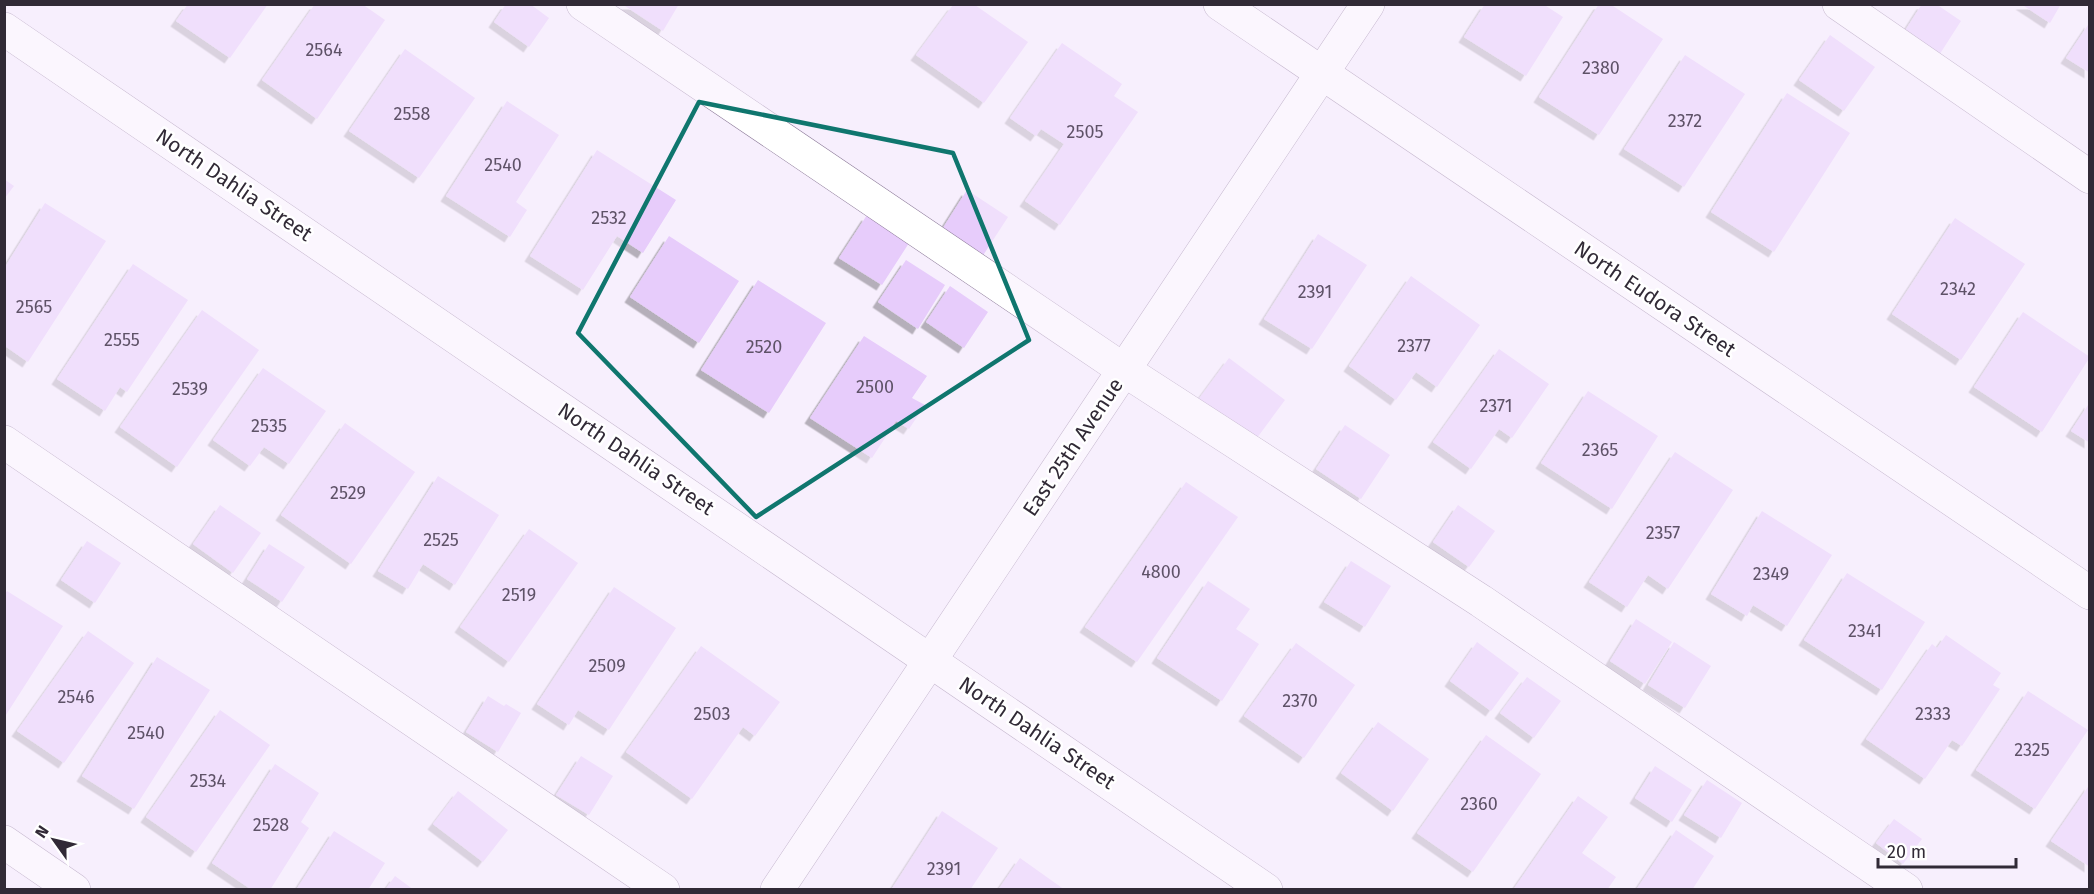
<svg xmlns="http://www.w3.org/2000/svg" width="2094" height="894" viewBox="0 0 2094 894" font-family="'Fira Sans',sans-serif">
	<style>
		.building { fill: #e7ccfb; filter: url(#shadow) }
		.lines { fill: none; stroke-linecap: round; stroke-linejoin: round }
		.minor-casing { stroke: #8b7998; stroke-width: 34 }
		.minor { stroke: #fff; stroke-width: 33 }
		.marked { fill: none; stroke: #0f766e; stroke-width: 4.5; stroke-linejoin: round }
		.labels { text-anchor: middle; stroke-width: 5; stroke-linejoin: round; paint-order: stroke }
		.number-label { font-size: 18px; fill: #5e5267 }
		.street-label { font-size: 21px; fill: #312a36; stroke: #fff }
	</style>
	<defs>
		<filter id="shadow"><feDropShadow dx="-5.5" dy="5.5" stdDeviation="0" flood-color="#0004"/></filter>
	</defs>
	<rect width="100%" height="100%" fill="#f7effd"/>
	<g class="building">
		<path d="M188,4H268L230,58L176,21Z"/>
		<path d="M315,4H362L385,20L317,119L262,80Z"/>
		<path d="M506,4H530L549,18L529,47L494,22Z"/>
		<path d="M622,4H679L663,31Z"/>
		<path d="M1485,4H1543L1563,17L1526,76L1464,37Z"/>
		<path d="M1599,4H1610L1663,39L1599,135L1539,97Z"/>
		<path d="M1922,4H1936L1961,21L1936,60L1901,37Z"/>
		<path d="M2021,4H2061L2050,23Z"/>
		<path d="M953,5H975L1028,42L984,103L916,55Z"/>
		<path d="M2090,22V73L2066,58Z"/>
		<path d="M1830,35L1875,67L1844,111L1799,80Z"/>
		<path d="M1062,43L1122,84L1114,96L1138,112L1060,225L1025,201L1064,144L1041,129L1036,136L1010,118Z"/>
		<path d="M405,49L475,98L419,178L349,131Z"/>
		<path d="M1685,55L1745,94L1684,187L1624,149Z"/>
		<path d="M1787,93L1850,133L1774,252L1711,212Z"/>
		<path d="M507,101L559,135L516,202L527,210L510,237L446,196Z"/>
		<path d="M597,150L676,200L643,253L617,236L583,290L530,256Z"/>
		<path d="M4,179L14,186L4,199Z"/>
		<path d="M967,190L1008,217L982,257L941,231Z"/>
		<path d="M45,203L106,241L28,362L5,346V267Z"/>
		<path d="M867,215L909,243L882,285L839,258Z"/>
		<path d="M1955,218L2025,264L1961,360L1892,314Z"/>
		<path d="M1318,234L1367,265L1312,349L1264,319Z"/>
		<path d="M669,236L739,281L699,343L630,297Z"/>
		<path d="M906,260L945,285L918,329L878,302Z"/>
		<path d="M133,264L188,300L127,392L120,387L105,411L57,379Z"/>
		<path d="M1411,276L1480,325L1437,387L1416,372L1396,400L1349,366Z"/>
		<path d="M758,280L826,323L769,413L701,370Z"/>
		<path d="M950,286L988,312L964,348L926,322Z"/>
		<path d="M202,310L259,350L177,467L120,427Z"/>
		<path d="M2023,312L2090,357L2042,432L1974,387Z"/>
		<path d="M864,336L927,376L912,398L925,405L909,429L896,421L872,458L810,418Z"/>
		<path d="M1499,349L1549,384L1512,438L1499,429L1471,469L1433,442Z"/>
		<path d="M1229,358L1285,400L1254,442L1198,400Z"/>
		<path d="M263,368L326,411L289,464L264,447L250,466L213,440Z"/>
		<path d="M1588,391L1658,436L1612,509L1541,463Z"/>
		<path d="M2090,402V443L2071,431Z"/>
		<path d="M345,423L415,472L351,564L281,515Z"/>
		<path d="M1345,425L1390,455L1361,499L1316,469Z"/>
		<path d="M1675,452L1733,490L1668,589L1648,575L1627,607L1589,582Z"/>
		<path d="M438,476L499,515L455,585L423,564L408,589L378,571Z"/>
		<path d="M1186,482L1238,517L1137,662L1085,627Z"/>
		<path d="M220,505L261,533L233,573L193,544Z"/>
		<path d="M1458,505L1495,531L1469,567L1433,542Z"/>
		<path d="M1762,511L1832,555L1787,626L1753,605L1747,616L1711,594Z"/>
		<path d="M529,529L578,563L509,662L460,627Z"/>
		<path d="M87,541L121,563L95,603L61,580Z"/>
		<path d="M269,544L305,567L282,602L247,579Z"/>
		<path d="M1351,561L1391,586L1365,627L1324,602Z"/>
		<path d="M1847,573L1925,622L1882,690L1804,640Z"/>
		<path d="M1208,581L1250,609L1236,629L1259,644L1222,701L1157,658Z"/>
		<path d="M614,587L676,628L609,730L578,710L569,725L537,704Z"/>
		<path d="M7,591L63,626L4,718V595Z"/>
		<path d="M1636,619L1672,642L1645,684L1610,661Z"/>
		<path d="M88,631L134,663L64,763L17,731Z"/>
		<path d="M1946,635L2001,673L1993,685L2000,689L1962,746L1952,740L1925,779L1866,739L1932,644L1937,648Z"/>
		<path d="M1477,642L1519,673L1491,711L1450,681Z"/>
		<path d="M1674,642L1711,666L1685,708L1648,685Z"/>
		<path d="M1296,643L1355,685L1304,758L1244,716Z"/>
		<path d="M701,646L780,702L755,736L743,727L692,799L626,752Z"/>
		<path d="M157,657L210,690L134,809L82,776Z"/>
		<path d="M1527,677L1561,701L1534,738L1500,713Z"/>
		<path d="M2028,691L2088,730L2035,809L1976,770Z"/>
		<path d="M488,696L504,706L506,704L521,713L498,752L466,732Z"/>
		<path d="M220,710L270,745L196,852L146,817Z"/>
		<path d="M1378,722L1429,759L1393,811L1341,773Z"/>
		<path d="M1486,735L1541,774L1473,872L1417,833Z"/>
		<path d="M581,756L613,776L589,815L556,795Z"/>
		<path d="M275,764L319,793L301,822L309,828L270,890H252L212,863Z"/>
		<path d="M1655,766L1692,790L1672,822L1635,798Z"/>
		<path d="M1707,780L1742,803L1721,838L1684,815Z"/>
		<path d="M2090,784V867L2051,841Z"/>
		<path d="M458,791L508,830L483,862L433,824Z"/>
		<path d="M1578,796L1608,817L1582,853L1616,877L1607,890H1513Z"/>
		<path d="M942,811L998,848L970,890H891Z"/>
		<path d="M1894,819L1922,839L1903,864L1876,843Z"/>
		<path d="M1676,830L1714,856L1692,890H1636Z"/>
		<path d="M334,831L385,863L368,890H296Z"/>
		<path d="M1020,858L1065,890H998Z"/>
		<path d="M395,876L414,890H385Z"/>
	</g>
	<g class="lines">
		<defs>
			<g id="minor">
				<path d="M583,4L1124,370L1481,601L1906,890"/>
				<path d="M1220,4L2090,593"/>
				<path d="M1839,4L2090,177"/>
				<path d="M4,29L1266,890"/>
				<path d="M4,442L663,890"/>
				<path d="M4,842L74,890"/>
				<path d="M777,890L1368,4"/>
			</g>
		</defs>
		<use href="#minor" class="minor-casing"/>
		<use href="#minor" class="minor"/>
	</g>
	<path d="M0 0H2094V894H0ZM699,102L953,153L1029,340L756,517L578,333Z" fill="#f7effd" fill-opacity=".55" fill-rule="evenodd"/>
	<path class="marked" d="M699,102L953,153L1029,340L756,517L578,333Z"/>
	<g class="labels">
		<g class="number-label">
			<text x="324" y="56">2564</text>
			<text x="1601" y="74">2380</text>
			<text x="412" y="120">2558</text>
			<text x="1685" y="127">2372</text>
			<text x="1085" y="138">2505</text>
			<text x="503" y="171">2540</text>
			<text x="609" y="224">2532</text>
			<text x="1958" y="295">2342</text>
			<text x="1315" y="298">2391</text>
			<text x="34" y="313">2565</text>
			<text x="122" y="346">2555</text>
			<text x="1414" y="352">2377</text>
			<text x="764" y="353">2520</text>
			<text x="875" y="393">2500</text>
			<text x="190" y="395">2539</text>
			<text x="1496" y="412">2371</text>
			<text x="269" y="432">2535</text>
			<text x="1600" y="456">2365</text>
			<text x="348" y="499">2529</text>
			<text x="1663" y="539">2357</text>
			<text x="441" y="546">2525</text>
			<text x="1161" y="578">4800</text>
			<text x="1771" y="580">2349</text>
			<text x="519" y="601">2519</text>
			<text x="1865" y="637">2341</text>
			<text x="607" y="672">2509</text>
			<text x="76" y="703">2546</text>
			<text x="1300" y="707">2370</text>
			<text x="712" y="720">2503</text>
			<text x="1933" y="720">2333</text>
			<text x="146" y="739">2540</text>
			<text x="2032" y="756">2325</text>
			<text x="208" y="787">2534</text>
			<text x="1479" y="810">2360</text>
			<text x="271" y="831">2528</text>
			<text x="944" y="875">2391</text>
		</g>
		<g class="street-label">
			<text transform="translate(234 185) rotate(34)" y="7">North Dahlia Street</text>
			<text transform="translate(1655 299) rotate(34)" y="7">North Eudora Street</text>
			<text transform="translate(1073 447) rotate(-56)" y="7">East 25th Avenue</text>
			<text transform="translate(636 459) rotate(34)" y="7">North Dahlia Street</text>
			<text transform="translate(1037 733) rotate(34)" y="7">North Dahlia Street</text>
		</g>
	</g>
	<rect width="2094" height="894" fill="none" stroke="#312a36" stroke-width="12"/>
	<g transform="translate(54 840) rotate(304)" stroke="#ffffff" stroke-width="4.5" paint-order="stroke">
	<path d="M0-4.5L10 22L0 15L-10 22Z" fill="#312a36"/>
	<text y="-9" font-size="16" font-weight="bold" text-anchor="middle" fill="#312a36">N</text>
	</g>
	<path d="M1878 858v9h138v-9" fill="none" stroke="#312a36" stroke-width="3"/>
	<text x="1887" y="858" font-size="18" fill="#312a36" stroke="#ffffff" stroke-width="4.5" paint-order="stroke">20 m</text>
</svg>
